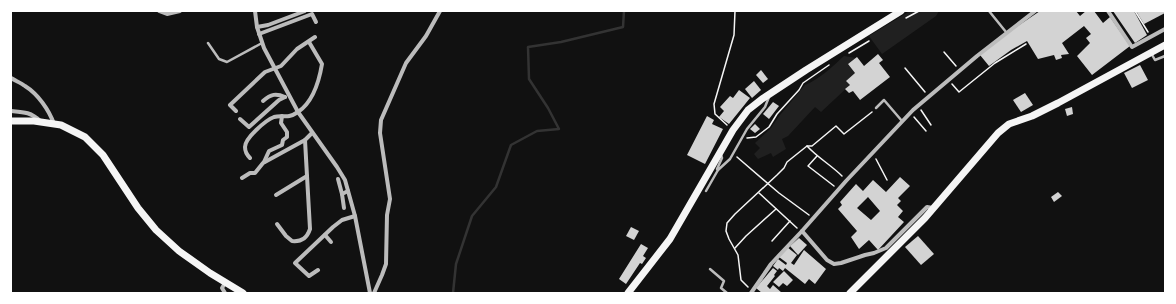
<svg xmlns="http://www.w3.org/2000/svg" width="1176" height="304" viewBox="0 0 1176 304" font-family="'PT Sans',sans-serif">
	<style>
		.green { fill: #202020 }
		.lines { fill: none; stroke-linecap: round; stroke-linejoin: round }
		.stream { stroke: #333; stroke-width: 2.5 }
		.building { fill: #d3d3d3; fill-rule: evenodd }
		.path { stroke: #f5f5f5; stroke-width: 1.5 }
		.service { stroke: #bcbcbc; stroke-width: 2.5 }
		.minor { stroke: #bcbcbc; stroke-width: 4 }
		.secondary { stroke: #f5f5f5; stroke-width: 7 }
	</style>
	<rect width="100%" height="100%" fill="#111"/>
	<g class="green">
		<path d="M910,11H939L936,16L882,54L869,36Z"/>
		<path d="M844,56L856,58L848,64L855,73L846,81L850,85L821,112L815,107L788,136L782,139L786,149L773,157L771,153L758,159L754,154L760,148L755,143L771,128L780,115L805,85C820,79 833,66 844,56Z"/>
	</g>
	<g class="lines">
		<path class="stream" d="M453,293L456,264L472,216L496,187L511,145L537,131L559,129L548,108L529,79L528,47L561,42L623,27L624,11"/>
	</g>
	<g class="building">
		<path d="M1040,11H1076L1080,16L1086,11H1094L1103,23L1110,17L1130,46L1092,75L1077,56L1090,43L1086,38L1091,34L1084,26L1062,43L1069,54L1061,55L1062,58L1056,60L1054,55L1038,59L1027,41L1011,50L989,66L980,55L1003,36Z"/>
		<path d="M1113,11H1134L1147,35L1135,43Z"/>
		<path d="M1136,11H1164L1165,13L1144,24Z"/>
		<path d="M878,54L883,60L879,63L890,77L860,100L853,91L849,93L845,89L850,85L846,81L855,73L848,64L857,57L864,66Z"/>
		<path d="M1140,65L1148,80L1132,88L1124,73Z"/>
		<path d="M761,70L768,79L763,83L756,75Z"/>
		<path d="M754,81L761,90L752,98L745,89Z"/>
		<path d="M739,90L750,98L729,124L719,117L724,111L720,107L730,96L733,98Z"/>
		<path d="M1025,93L1033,105L1021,112L1013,100Z"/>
		<path d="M773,102L779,106L769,119L763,114Z"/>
		<path d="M1072,107L1073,114L1067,116L1065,109Z"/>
		<path d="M707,116L714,120L712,124L723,129L705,164L687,155Z"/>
		<path d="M755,124L760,129L755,133L750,129Z"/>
		<path d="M900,177L910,186L898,198L901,201L897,205L903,211L898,217L904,222L878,250L869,240L859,249L851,237L857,231L838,209L842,205L840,202L856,184L863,191L873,180L886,192ZM868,197L880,211L871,220L857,208Z"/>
		<path d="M1058,192L1062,196L1054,202L1051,197Z"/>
		<path d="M631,227L639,231L634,240L626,236Z"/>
		<path d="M918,236L934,254L921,265L905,247Z"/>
		<path d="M799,238L807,245L798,255L790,246Z"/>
		<path d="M641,244L648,248L643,256L646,258L642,264L640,263L626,284L619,279Z"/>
		<path d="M787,247L797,255L791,263L794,265L804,250L826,269L815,284L809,279L805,284L785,268L783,271L779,268L778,270L773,266L778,259L786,265L787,263L779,257Z"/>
		<path d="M773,268L777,271L774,275L775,276L767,286L770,289L773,285L782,293H762L756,288Z"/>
		<path d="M784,271L793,280L787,286L783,283L779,287L773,282Z"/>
	</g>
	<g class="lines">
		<g class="path">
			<path d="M1135,11L1148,32"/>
			<path d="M906,18L919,11"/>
			<path d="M944,52L956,66"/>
			<path d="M849,53L869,41"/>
			<path d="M905,68L925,92"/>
			<path d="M952,84L959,92L995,63L1026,44"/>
			<path d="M921,110L931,125"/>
			<path d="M914,117L926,131"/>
			<path d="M727,125L715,114L714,104L734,35L735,11"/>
			<path d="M747,138L756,137L769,127L777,114L799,90L803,83L829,65"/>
			<path d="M807,146C818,158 831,165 842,176"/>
			<path d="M817,156L808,166L834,186"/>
			<path d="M737,157L779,193L809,215"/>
			<path d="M876,159L887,180"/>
			<path d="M759,193L797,228"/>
			<path d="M772,241L790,221"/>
			<path d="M735,248L746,236L776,209"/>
			<path d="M748,287L741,280L738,255L729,239L726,231L727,223L735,214L777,175L784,168L787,162L807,146H812L836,126L844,134L872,112"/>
		</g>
		<g class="service">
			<path d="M989,11L1006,32"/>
			<path d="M208,43L219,59L227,62L262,43"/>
			<path d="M1151,53L1155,60L1165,56"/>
			<path d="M876,108L884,100L902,121"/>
			<path d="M721,155L722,158L717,169L718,170L730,159L747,129L765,107L769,97"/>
			<path d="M706,191L718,170"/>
			<path d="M710,269L724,281L721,288L727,293"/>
		</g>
		<g class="minor">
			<path d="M159,11L167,14L180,11"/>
			<path d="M255,11L257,27L264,48L298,112L337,167L345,180L355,216L370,293"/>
			<path d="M1108,11L1132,47L1165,29"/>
			<path d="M257,27L268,25L305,11"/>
			<path d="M259,34L312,14L316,22"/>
			<path d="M11,78C16,81 21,83 25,86C38,94 49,110 54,124"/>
			<path d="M263,101C271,94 276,93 285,97"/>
			<path d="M11,111C23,112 31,112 40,121"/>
			<path d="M236,111L230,105L265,72L281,66L297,49L315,37"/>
			<path d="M240,119L249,127L279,100L285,97"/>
			<path d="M250,158C247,155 245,152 245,147C245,138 266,120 274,117C284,114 286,120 298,112C313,102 319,82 322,64L309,42"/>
			<path d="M264,162L269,151L282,145L283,140L287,137V132L281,123L282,116"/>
			<path d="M242,178L250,173H255L263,163L305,140L312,133"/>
			<path d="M338,179L342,194"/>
			<path d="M276,195L307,176L305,140"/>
			<path d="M344,208L342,194L348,191"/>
			<path d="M277,224L286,236L292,241C302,242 307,238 310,229L307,176"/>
			<path d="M802,231L827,260L834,264L841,263L865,255L874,253L886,248L927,207L933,208"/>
			<path d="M325,235L331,242"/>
			<path d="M318,270L309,276L295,263L333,227L342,220L355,216"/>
			<path d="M225,293L222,288L225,283"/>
			<path d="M374,293L382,275L386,264L387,215L390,199L380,133L381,120L406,63L426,36L440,11"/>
			<path d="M751,293L771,264L802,231L846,181L913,110L977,56L1035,11"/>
		</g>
		<g class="secondary">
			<path d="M11,121H34L61,125L85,137L103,155L138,208L156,230L179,251L210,273L243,293"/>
			<path d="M628,293L670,239L733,130L748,110L762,99L806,70L901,11"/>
			<path d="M850,293L925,218L998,133L1009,124L1032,116L1058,103L1165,45"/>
		</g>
	</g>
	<rect width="1176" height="304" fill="none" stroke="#ffffff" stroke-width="24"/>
</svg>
